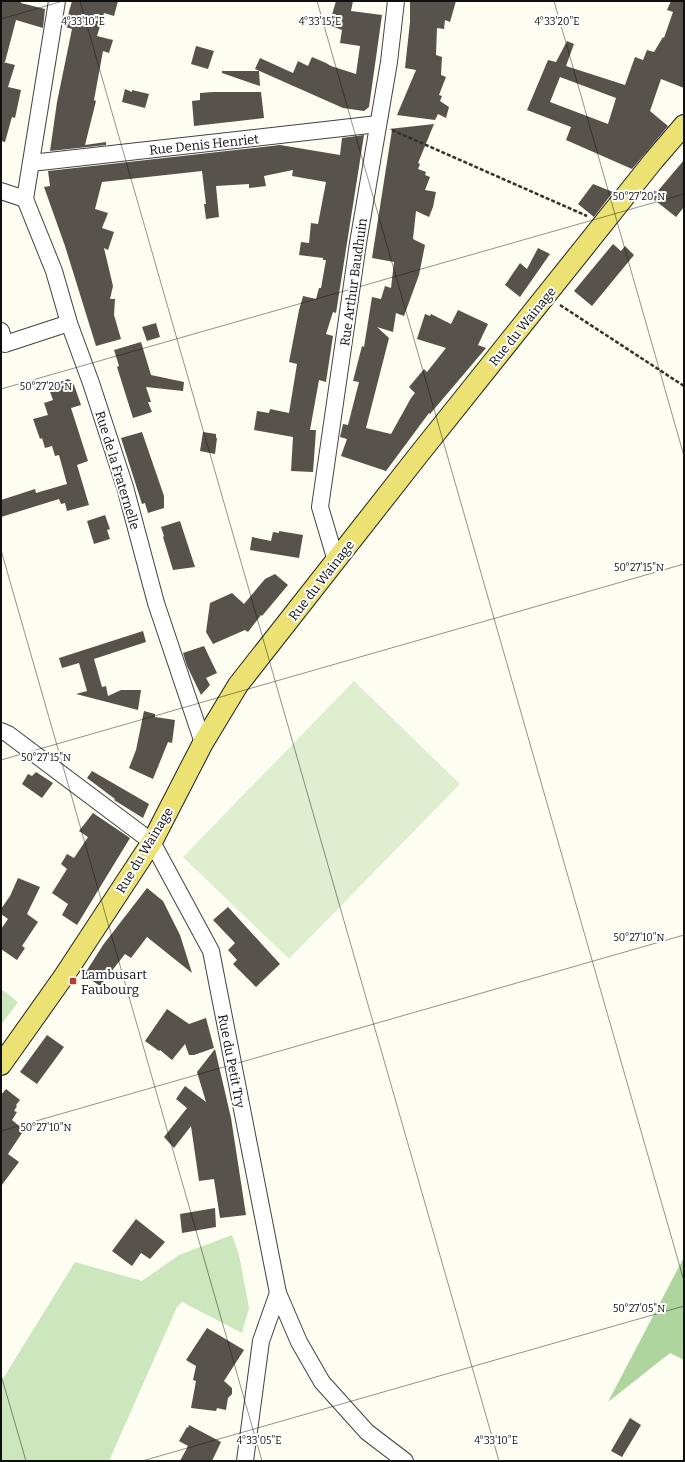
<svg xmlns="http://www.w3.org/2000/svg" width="685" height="1462" viewBox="0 0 685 1462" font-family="Bitter,serif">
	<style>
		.green { fill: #cce6be }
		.forest { fill: #aed59e }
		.pitch { fill: #deeecf }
		.building { fill: #57524c; fill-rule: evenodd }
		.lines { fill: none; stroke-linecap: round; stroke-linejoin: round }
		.minor-casing { stroke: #424242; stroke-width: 18 }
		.major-casing { stroke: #202020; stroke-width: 22 }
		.path { stroke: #313131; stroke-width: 2.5; stroke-dasharray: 4 2; stroke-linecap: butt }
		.minor { stroke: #fff; stroke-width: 16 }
		.major { stroke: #ece273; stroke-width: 20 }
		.ticks { fill: none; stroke: #0f0f0f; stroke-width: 1; stroke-opacity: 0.45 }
		.poi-dot { fill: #b34133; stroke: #fff; stroke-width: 1.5 }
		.labels { text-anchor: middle; stroke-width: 4; stroke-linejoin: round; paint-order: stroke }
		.street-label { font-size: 13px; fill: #0f0f0f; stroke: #fff }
		.poi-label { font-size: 13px; fill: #0f0f0f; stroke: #fff; text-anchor: start }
		.ticks-label { font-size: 10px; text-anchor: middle; fill: #0f0f0f; stroke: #fff; stroke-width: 4; stroke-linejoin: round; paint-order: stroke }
	</style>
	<rect width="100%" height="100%" fill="#fefdf2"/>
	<g class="green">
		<path d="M1,989L18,1002L1,1025Z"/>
		<path d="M232,1235L239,1255L249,1308L242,1333L182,1302L177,1307L109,1461H1V1382L75,1262L142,1281L179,1255Z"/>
	</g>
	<path class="forest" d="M684,1257V1360L670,1353L608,1402Z"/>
	<path class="pitch" d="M354,681L460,784L289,959L183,857Z"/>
	<g class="building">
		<path d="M1,1H21V3L45,9L43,28L16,20L5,62H3L15,65L8,87L21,90L15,118L12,117L5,142L1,141Z"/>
		<path d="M72,1H118L114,16L104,13L97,36L113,40L109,53L103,51L94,100L96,101L85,145L106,142V145L50,151L57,102L72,29L66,27L70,15H68Z"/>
		<path d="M336,1H353L351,11L382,15L369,107L364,111L343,108L255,69L260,58L293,73L298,61L308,66L312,57L326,63L331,66L356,74L360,46L340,43L342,30L329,25Z"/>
		<path d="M410,1H456L450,22L445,20L444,29L437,28L436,55L442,57L441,75L446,77L439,95L442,96L440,101L449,107L446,118L438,114L435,120L397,115L416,70L405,68L410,22Z"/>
		<path d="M671,1H684V88L661,79L650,111L668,126L632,169L566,140L571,127L527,110L548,60L556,62L567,41L574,44L566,66L625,85L635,57L643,60L647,50L654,52L663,37L664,38L673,12L667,10ZM560,77L616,98L608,124L550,102Z"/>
		<path d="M196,46L214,51L208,69L191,64Z"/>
		<path d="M222,71H259L260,86L222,73Z"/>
		<path d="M125,89L132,92V90L149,94L145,108L122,102Z"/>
		<path d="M213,92H261L264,118L194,126L192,101L200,100V93Z"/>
		<path d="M434,124L418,163L420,164L418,169L426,172L425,175L430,177L425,190L436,192L433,207L429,217L416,211L413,239L425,245L419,275L404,316L396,313L393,332L377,327L389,338L366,428L391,434L411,398L415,393L409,387L424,369L427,372L446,348L417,339L425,314L430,316L431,314L451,324L458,310L488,324L478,345L486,348L430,414L429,413L386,471L341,456L347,439L340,437L343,424L348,425L359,382L353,381L362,346L364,347L372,297L381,299L385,286L391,288L394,262L372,258L392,130L389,129Z"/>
		<path d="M364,135L336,313L333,312L326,334L333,336L326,382L319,380L310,430H316L313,472L291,471L293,437L254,430L257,411L269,413L270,409L289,413L297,364L289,362L299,310L303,296L316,299L319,288H321L326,260H323V258L299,255L301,242L309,243L311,223L318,224L326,182L292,176L293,170L264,176L266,186L249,188V184L216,186L219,217L206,219L204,204H206L202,171L102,182L95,209L108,213L102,228L114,232L108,250L104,248L113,286L110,299H115L114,315L121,339L96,346L65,246L44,187L50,186L48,171L280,145L340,155L342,138Z"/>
		<path d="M684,160V207L676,217L652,198Z"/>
		<path d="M593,184L613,192L594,217L578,204Z"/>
		<path d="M613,244L621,251L625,246L634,255L592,306L574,291Z"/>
		<path d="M538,248L550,254L520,297L505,285L520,263L527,269Z"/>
		<path d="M156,323L160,337L147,341L142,327Z"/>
		<path d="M141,342L151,375L184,382L183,391L146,387L151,402H148L152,412L133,418L117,367L119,366L114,350Z"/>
		<path d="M68,379L73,382L81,405L71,408L88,461L77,465L89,505L67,511L65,503L61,504L59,499L1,517V500L35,489L36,493L67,484L59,455L55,456L52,446L45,448L42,438L40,439L33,419L48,415L44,403L53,400L48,386Z"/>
		<path d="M142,432L164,496V508L148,513L145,503L142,504L121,438Z"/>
		<path d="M203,432L216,434V438H217L215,454L200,451Z"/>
		<path d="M105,515L110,529L107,530L110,539L94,544L87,521Z"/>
		<path d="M180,521L195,567L173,570L163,537L164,536L161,527Z"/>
		<path d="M279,531L303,535L299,558L250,550L252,537L271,541L273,532L279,533Z"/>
		<path d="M275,574L288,585L262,616L261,615L248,632L245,630L213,644L206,632L210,603L232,593L244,604L265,579Z"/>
		<path d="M143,631L146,642L94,659L102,687L106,686L108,696L121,690H141L138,710L76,694L87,691L79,663L62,668L59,658Z"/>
		<path d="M204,646L217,673L206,678L210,685L201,695L187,666L183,653Z"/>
		<path d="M144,711L155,714V717L175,720L172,743L168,742L153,779L129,768L136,750Z"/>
		<path d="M92,771L149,804L143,818L114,800L115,799L87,778Z"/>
		<path d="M36,772L53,783L42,798L22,784L28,774L32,776Z"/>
		<path d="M93,813L130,838L77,925L62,915L68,904L52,893L67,869L61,864L67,854L74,858L88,837L79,831Z"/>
		<path d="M18,878L40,887L27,914L38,922L22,946L25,948L17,960L1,949V929L8,919L1,914V909L10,896Z"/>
		<path d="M147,888L163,901L180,935L192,973L147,937L131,958L125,954L100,986L84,975L103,945Z"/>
		<path d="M228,907L280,964L256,987L233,964L237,960L228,950L235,943L213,920Z"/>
		<path d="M167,1009L189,1024L206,1018L214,1048L194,1055H189L185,1044L172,1060L160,1050L159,1051L145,1041Z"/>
		<path d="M47,1035L64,1047L37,1084L20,1072Z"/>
		<path d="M215,1049L231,1118L246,1215L220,1218L214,1179L199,1181L191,1126L174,1148L164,1137L187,1108L176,1099L185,1086L206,1102L197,1072Z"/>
		<path d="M6,1089L20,1100L16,1105L17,1106L14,1111L17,1112L12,1120L24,1130L8,1154L19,1162L1,1186V1095Z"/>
		<path d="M215,1208L216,1227L182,1233L180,1214Z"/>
		<path d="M136,1219L165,1242L150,1259L141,1253L132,1266L112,1251Z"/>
		<path d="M207,1328L244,1350L224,1381L232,1388V1394L228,1398L226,1410L217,1408L216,1411L191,1408L196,1381L193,1380L196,1366L186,1360Z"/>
		<path d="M630,1418L641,1425L622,1457L611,1451Z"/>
		<path d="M189,1425L221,1442L212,1461H180L188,1446L179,1441L187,1427L188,1428Z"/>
	</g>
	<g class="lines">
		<defs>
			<g id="minor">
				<path d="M31,163L378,124"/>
				<path d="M1,191L25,199"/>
				<path d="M25,199L54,271L69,323L91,383L125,487L156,603L203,743"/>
				<path d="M25,199L57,1"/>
				<path d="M1,331L5,344L69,323"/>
				<path d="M336,561L320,507L358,243L389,62L396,1"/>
				<path d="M1,731L8,734L152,842L211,951L278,1293L299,1342L322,1382L367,1432L405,1461"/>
				<path d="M245,1461L261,1341L278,1293"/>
			</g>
			<path id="major" d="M1,1065L64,976L152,842L203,743L238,685L420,453L654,160L684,125"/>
		</defs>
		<use href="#minor" class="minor-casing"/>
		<use href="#major" class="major-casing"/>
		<g class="path">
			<path d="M392,130L587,216"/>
			<path d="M560,305L684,386"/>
		</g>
		<use href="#minor" class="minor"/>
		<use href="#major" class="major"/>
	</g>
	<path class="ticks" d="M80,1L499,1461M317,1L684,1281M554,1L684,456M1,19L63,1M1,389L684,194M1,550L262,1461M1,760L684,564M1,1131L684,935M1,1375L26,1461M142,1461L684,1306"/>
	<rect class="poi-dot" x="69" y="977" width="8" height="8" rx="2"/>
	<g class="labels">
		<g class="street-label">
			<text transform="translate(204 144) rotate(-6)" y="5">Rue Denis Henriet</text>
			<text transform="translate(353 282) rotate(-82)" y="5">Rue Arthur Baudhuin</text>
			<text transform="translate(522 326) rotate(-51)" y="5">Rue du Wainage</text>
			<text transform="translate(118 470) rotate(73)" y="5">Rue de la Fraternelle</text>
			<text transform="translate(321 580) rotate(-52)" y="5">Rue du Wainage</text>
			<text transform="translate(144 850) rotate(-59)" y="5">Rue du Wainage</text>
			<text transform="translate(232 1061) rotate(79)" y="5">Rue du Petit Try</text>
		</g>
		<g class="poi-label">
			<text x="81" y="979">Lambusart<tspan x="81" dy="15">Faubourg</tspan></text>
		</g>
	</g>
	<g class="ticks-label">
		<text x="83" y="25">4°33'10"E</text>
		<text x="320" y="25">4°33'15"E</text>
		<text x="557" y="25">4°33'20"E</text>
		<text x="639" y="200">50°27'20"N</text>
		<text x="46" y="390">50°27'20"N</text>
		<text x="639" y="571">50°27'15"N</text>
		<text x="46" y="761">50°27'15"N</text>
		<text x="639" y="941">50°27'10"N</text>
		<text x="46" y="1131">50°27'10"N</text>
		<text x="639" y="1312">50°27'05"N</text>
		<text x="259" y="1444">4°33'05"E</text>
		<text x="496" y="1444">4°33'10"E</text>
	</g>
	<rect width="685" height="1462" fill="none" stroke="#0f0f0f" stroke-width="4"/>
</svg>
